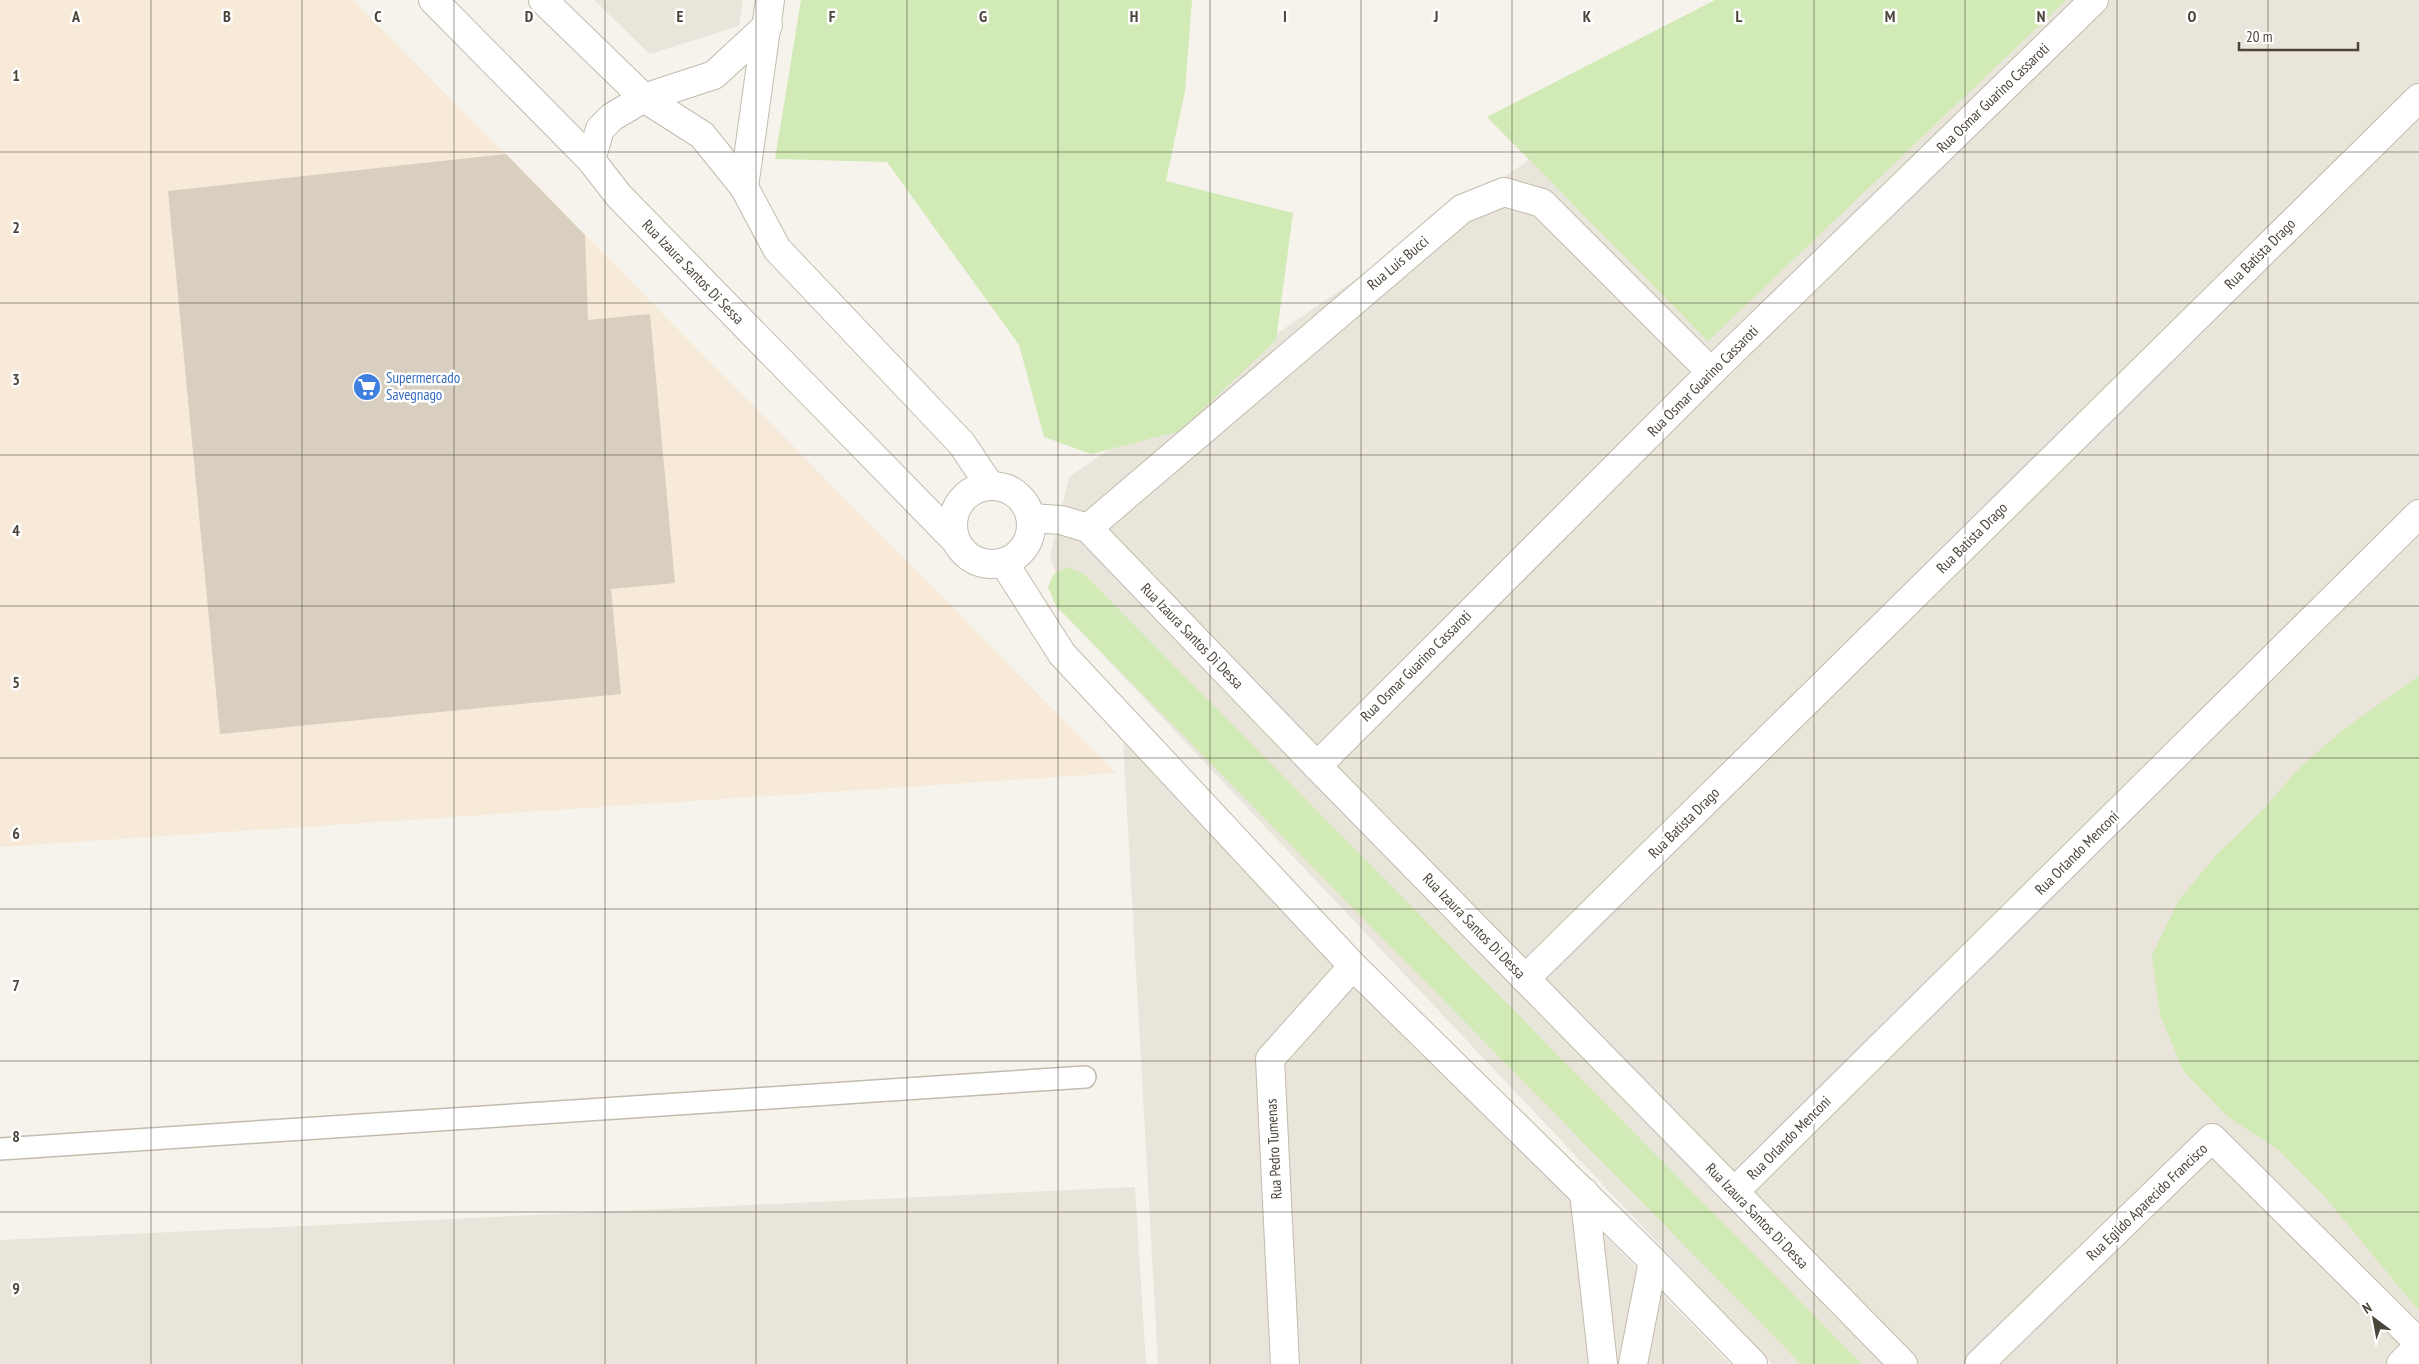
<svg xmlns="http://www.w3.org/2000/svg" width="2419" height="1364" viewBox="0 0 2419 1364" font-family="'PT Sans Narrow',sans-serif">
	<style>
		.residential { fill: #eae5da }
		.commercial { fill: #f7ead8 }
		.green { fill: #d2eab5 }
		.building { fill: #d8cfc1 }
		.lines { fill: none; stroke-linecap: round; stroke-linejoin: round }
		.lane-casing { stroke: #c2bbae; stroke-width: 24 }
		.street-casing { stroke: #c2bbae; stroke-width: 30 }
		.lane { stroke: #fff; stroke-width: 21 }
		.street { stroke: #fff; stroke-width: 28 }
		.grid { fill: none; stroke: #4b4439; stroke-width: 1; stroke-opacity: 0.55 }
		.labels { text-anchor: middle; stroke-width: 5; stroke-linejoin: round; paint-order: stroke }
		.street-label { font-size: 15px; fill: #4b4439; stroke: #fff }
		.shop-label { font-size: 15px; fill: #366cbe; stroke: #fff; text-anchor: start }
		.grid-label { font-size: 16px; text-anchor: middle; font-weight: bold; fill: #4b4439; stroke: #fff; stroke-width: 5; stroke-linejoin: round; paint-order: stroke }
	</style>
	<rect width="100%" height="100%" fill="#f6f3ec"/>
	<g class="residential">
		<path d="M594,0H743L739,26L650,54Z"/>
		<path d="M1761,0H2419V1364H1772L1072,622L1050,556L1069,477Z"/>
		<path d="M1123,740L1730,1364H1158Z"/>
		<path d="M1135,1187L1146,1364H0V1240Z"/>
	</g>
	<path class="commercial" d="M0,0H353L1116,773L0,847Z"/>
	<g class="green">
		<path d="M801,0H1192L1185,91L1166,181L1293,213L1276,340L1180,431L1091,454L1044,437L1019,345L887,162L775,159Z"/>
		<path d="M1715,0H2066L1708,341L1487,117Z"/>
		<path d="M1067,567L1084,574L1862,1364H1801L1056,606L1048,587L1054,574Z"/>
		<path d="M2419,676V1311L2324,1196L2280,1151L2228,1117L2184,1072L2160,1015L2152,955L2179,900L2217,854L2262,811L2301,766L2348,726Z"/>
	</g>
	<path class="building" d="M506,154L585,235L588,320L650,314L675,583L611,589L621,694L220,734L168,191Z"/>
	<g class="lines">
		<defs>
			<path id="lane" d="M0,1149L1085,1077"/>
			<g id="street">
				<path d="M433,0L591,160L619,196L956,541"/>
				<path d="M543,0L644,98L702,135L744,187L777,249L962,444L990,486"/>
				<path d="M591,160L600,129L612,117L644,98L714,75L768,25"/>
				<path d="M744,187L770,0"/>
				<circle cx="992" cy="525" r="39"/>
				<path d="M1031,518L1061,520L1088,528L1317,766L1903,1364"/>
				<path d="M1088,528L1462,209L1504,192L1542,203L1711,372"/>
				<path d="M1004,563L1062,654L1353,966L1653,1261L1753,1364"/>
				<path d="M1317,766L1711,372L2094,0"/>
				<path d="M1525,979L2419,98"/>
				<path d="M1584,1192L1603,1364"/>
				<path d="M1734,1192L2419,514"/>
				<path d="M1285,1364L1270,1059L1353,966"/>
				<path d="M1633,1364L1653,1261"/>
				<path d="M1979,1364L2212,1138L2419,1343"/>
				<path d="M2401,1364L2419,1346"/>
			</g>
		</defs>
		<use href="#lane" class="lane-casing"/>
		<use href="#street" class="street-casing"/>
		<use href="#lane" class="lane"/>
		<use href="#street" class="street"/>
	</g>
	<path class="grid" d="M151,0V1364M302,0V1364M454,0V1364M605,0V1364M756,0V1364M907,0V1364M1058,0V1364M1210,0V1364M1361,0V1364M1512,0V1364M1663,0V1364M1814,0V1364M1965,0V1364M2117,0V1364M2268,0V1364M0,152H2419M0,303H2419M0,455H2419M0,606H2419M0,758H2419M0,909H2419M0,1061H2419M0,1212H2419"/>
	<defs>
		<symbol id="supermarket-disc" viewBox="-11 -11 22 22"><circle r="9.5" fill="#3f7fe0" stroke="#fff"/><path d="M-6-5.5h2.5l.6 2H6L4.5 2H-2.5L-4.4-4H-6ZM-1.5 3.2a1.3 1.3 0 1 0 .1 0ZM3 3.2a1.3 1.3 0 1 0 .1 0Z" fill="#fff"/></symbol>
	</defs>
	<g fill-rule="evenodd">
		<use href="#supermarket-disc" x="351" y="371" width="32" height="32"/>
	</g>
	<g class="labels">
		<g class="street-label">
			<text transform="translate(1993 98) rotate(-44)" y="5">Rua Osmar Guarino Cassaroti</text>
			<text transform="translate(2260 254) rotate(-45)" y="5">Rua Batista Drago</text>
			<text transform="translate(1398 263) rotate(-40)" y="5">Rua Luís Bucci</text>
			<text transform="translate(693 272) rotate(46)" y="5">Rua Izaura Santos Di Sessa</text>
			<text transform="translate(1703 381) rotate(-45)" y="5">Rua Osmar Guarino Cassaroti</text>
			<text transform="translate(1972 538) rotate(-45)" y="5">Rua Batista Drago</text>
			<text transform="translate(1192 636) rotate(46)" y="5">Rua Izaura Santos Di Dessa</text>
			<text transform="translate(1416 666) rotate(-45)" y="5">Rua Osmar Guarino Cassaroti</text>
			<text transform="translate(1684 823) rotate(-45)" y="5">Rua Batista Drago</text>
			<text transform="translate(2077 853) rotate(-45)" y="5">Rua Orlando Menconi</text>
			<text transform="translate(1474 926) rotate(46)" y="5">Rua Izaura Santos Di Dessa</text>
			<text transform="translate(1789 1138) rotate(-45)" y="5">Rua Orlando Menconi</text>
			<text transform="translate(1274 1149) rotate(-93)" y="5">Rua Pedro Tumenas</text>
			<text transform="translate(2147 1202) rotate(-44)" y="5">Rua Egildo Aparecido Francisco</text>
			<text transform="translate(1757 1216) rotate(46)" y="5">Rua Izaura Santos Di Dessa</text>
		</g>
		<g class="shop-label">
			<text x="386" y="383">Supermercado<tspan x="386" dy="17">Savegnago</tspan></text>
		</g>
	</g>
	<g class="grid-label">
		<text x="76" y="22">A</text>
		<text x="227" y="22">B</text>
		<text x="378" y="22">C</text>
		<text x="529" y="22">D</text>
		<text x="680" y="22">E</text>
		<text x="832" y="22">F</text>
		<text x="983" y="22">G</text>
		<text x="1134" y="22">H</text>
		<text x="1285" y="22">I</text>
		<text x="1436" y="22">J</text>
		<text x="1587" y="22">K</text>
		<text x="1739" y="22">L</text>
		<text x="1890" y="22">M</text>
		<text x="2041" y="22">N</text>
		<text x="2192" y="22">O</text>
		<text x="16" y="81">1</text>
		<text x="16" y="233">2</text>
		<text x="16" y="385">3</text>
		<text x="16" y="536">4</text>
		<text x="16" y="688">5</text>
		<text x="16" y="839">6</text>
		<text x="16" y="991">7</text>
		<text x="16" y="1142">8</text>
		<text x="16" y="1294">9</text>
	</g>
	<g transform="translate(2374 1319) rotate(328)" stroke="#ffffff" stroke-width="4" paint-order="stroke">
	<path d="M0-4L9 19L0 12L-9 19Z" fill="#4b4439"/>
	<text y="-8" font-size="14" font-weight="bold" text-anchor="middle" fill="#4b4439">N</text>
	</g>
	<path d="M2239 42v8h119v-8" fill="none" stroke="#4b4439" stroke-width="2.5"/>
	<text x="2246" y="42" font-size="15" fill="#4b4439" stroke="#ffffff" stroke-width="4" paint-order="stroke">20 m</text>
</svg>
